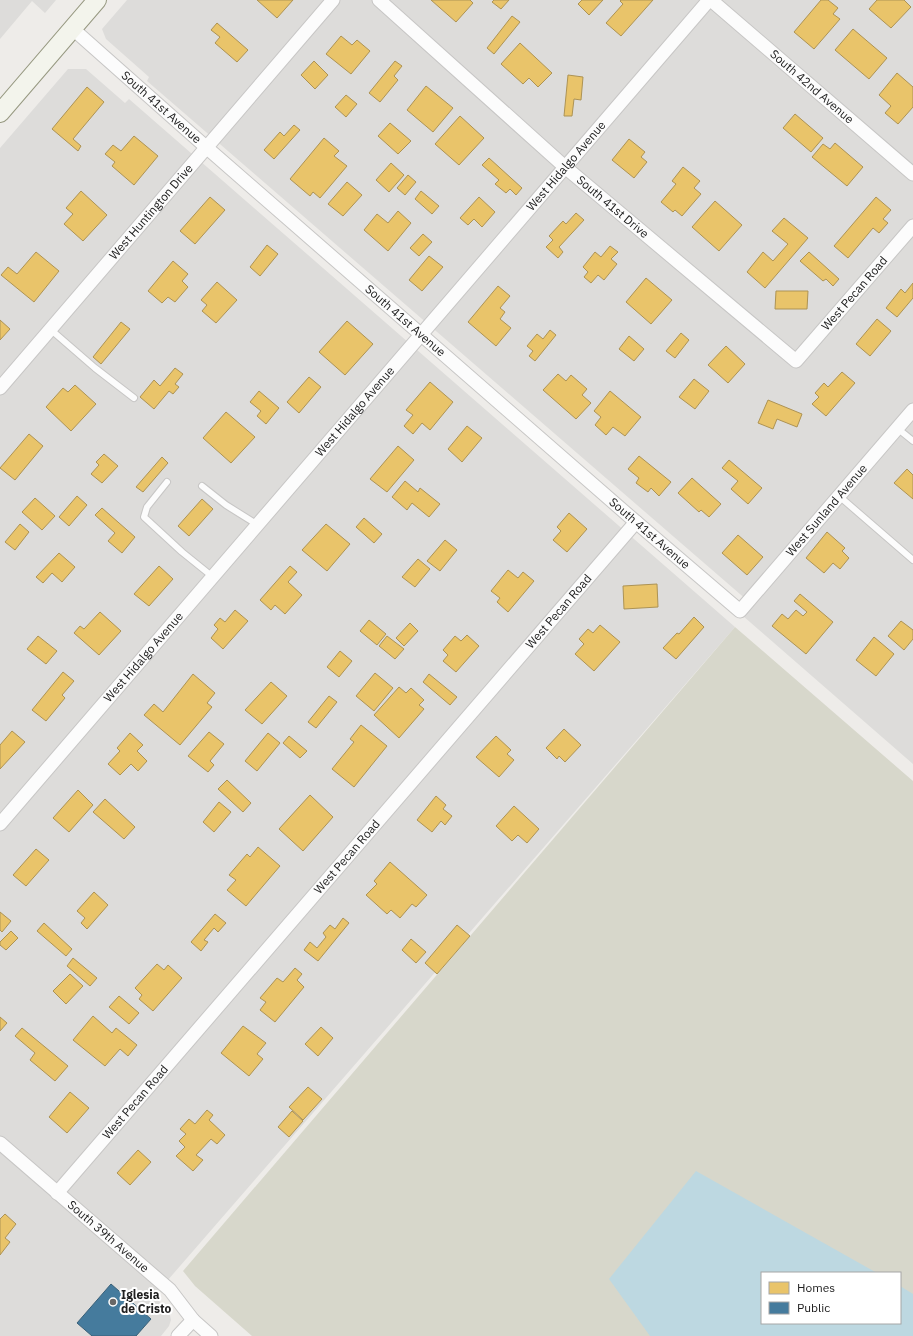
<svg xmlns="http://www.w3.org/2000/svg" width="913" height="1336" viewBox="0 0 913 1336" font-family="'IBM Plex Sans',sans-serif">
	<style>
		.residential { fill: #dddcda }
		.construction { fill: #d7d7cb; fill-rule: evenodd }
		.water { fill: #bdd8e1 }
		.homes { fill: #e9c46a; stroke: #ad9354 }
		.public { fill: #457b9d; stroke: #3a6078 }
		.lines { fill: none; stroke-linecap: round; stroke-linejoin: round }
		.lane-casing { stroke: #c7c6c5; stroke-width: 8 }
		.street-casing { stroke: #c7c6c5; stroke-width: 15 }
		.secondary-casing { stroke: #969880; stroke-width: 20 }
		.lane { stroke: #fcfcfc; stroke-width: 6 }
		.street { stroke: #fcfcfc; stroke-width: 13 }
		.secondary { stroke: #f3f4ec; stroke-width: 18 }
		.poi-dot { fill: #686766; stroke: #fff; stroke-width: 1.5 }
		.labels { text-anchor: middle; stroke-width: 4; stroke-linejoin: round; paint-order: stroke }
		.street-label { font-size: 12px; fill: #202020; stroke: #fff }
		.poi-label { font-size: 12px; font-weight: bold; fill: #202020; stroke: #fff; text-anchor: start }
	</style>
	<rect width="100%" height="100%" fill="#eeece9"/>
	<g class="residential">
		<path d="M0,0H56L45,13L32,1L0,39Z"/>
		<path d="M127,0H913V764L743,616L748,601L147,81L149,77L106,39L102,29Z"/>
		<path d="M68,69H86L125,103L129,99L735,627L154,1296L169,1311L171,1320L169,1326L161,1336H0V148Z"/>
	</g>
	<path class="construction" d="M735,627L913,781V1336H252L195,1286L183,1271ZM762,1273H900V1323H762Z"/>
	<path class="water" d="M696,1171L877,1273H762V1323H900V1286L913,1294V1336H650L609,1279Z"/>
	<g class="homes">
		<path d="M257,0H293L277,18Z"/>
		<path d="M431,0H470L473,3L456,22Z"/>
		<path d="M494,0H509L501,9L492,2Z"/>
		<path d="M582,0H603L589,15L578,4Z"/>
		<path d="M621,0H653L621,36L606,23L623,4L620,1Z"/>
		<path d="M821,0H828L838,8L833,14L840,19L814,49L794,32Z"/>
		<path d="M877,0H904L911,7L891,28L869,9Z"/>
		<path d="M512,16L520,22L494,54L487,48Z"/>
		<path d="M217,23L248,50L237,62L215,43L220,37L211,30Z"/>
		<path d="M853,29L887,58L869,79L835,50Z"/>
		<path d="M341,36L352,45L357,40L370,51L351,74L326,54Z"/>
		<path d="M520,43L552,73L538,87L529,78L523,84L501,64Z"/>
		<path d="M314,61L328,75L315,89L301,75Z"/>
		<path d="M395,61L402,66L394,76L398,80L380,102L369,93Z"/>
		<path d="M897,73L913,87V107L898,124L885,113L891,106L879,95Z"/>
		<path d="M568,75L583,77L581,100L574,99L572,116H564Z"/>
		<path d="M426,86L453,108L433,132L407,110Z"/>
		<path d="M87,87L104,102L73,139L81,146L78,151L52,129Z"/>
		<path d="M346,95L357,104L346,117L335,107Z"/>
		<path d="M795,114L823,138L811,152L783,128Z"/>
		<path d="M460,116L484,138L459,165L435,144Z"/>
		<path d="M390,123L411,141L398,154L378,136Z"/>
		<path d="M294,125L300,130L274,159L264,150L280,132L284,136Z"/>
		<path d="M134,136L158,156L134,185L112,166L115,162L105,154L113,145L121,151Z"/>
		<path d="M324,138L339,151L334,156L347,166L320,198L313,192L310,196L290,179Z"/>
		<path d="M629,139L645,152L641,157L647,162L634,178L612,160Z"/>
		<path d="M835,143L863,167L847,186L812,157L823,144L830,149Z"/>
		<path d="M489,158L522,188L516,195L510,189L506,193L495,184L499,180L482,165Z"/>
		<path d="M391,163L404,175L389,192L376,180Z"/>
		<path d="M683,167L700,181L694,188L701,194L682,216L675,210L673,212L661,202L676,184L672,181Z"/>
		<path d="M408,175L416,182L405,195L397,188Z"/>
		<path d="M347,182L362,195L343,216L328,204Z"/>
		<path d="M81,191L107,215L83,241L64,224L73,214L66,208Z"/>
		<path d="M421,191L439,206L432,214L415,199Z"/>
		<path d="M210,197L225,210L195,244L180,231Z"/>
		<path d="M479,197L495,212L482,227L474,219L468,225L460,218Z"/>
		<path d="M876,197L891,210L883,219L888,223L879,233L873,228L848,258L834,246Z"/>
		<path d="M715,201L742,225L719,251L692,227Z"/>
		<path d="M398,211L411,223L388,251L364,230L377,214L388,223Z"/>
		<path d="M576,213L584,220L559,247L563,252L558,258L546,247L553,240L549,236L563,221L566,224Z"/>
		<path d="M784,218L808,238L765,288L747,272L763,252L773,261L788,244L772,231Z"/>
		<path d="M423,234L432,242L419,256L410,248Z"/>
		<path d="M267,245L278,254L260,276L250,267Z"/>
		<path d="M610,246L618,252L611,259L617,264L604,280L598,275L591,283L584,277L588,272L583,267L595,252L601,257Z"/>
		<path d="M36,252L59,271L34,302L1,275L8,267L17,274Z"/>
		<path d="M809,252L839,279L833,286L826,279L823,281L800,261Z"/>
		<path d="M429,256L443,267L422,291L409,280Z"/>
		<path d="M173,261L188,274L182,281L188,287L175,302L168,297L162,303L148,291Z"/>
		<path d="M646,278L672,300L651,324L626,302Z"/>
		<path d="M217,282L237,300L216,323L202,311L207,305L201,300Z"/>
		<path d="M913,283V298L897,317L886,308L901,289L905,293Z"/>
		<path d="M498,286L510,296L500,308L505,312L500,319L511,328L496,346L468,322Z"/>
		<path d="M776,291H808L807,309H775Z"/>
		<path d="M877,319L891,331L870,356L856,344Z"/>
		<path d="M0,320L10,329L0,340Z"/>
		<path d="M347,321L373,344L345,375L319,352Z"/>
		<path d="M121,322L130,329L101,364L93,357Z"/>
		<path d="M550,330L556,335L535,361L529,356L533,351L527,346L537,334L543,339Z"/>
		<path d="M681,333L689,340L675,358L666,351Z"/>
		<path d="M629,336L644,349L634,361L619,349Z"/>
		<path d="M726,346L745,364L728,383L708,365Z"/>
		<path d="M175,368L183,374L175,384L179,387L173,394L169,391L154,409L140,397L154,380L160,386Z"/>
		<path d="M842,372L855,383L826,416L812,404L819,397L815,393L824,383L828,387Z"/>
		<path d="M558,374L566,381L571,375L587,389L582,395L591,403L576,419L543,390Z"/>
		<path d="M309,377L321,387L299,413L287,402Z"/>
		<path d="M694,379L709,391L695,409L679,397Z"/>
		<path d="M430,382L453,402L430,430L422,423L413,434L404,426L413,415L406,410Z"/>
		<path d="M75,385L96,404L71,431L46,407L63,388L68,392Z"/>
		<path d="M259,391L279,408L266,424L257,416L261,411L250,402Z"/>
		<path d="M610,391L641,417L625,436L613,427L606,435L595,425L601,417L594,411Z"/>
		<path d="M768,400L802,414L797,427L777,419L773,429L758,423Z"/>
		<path d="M226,412L255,437L231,463L203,438Z"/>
		<path d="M467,426L482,438L462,462L448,449Z"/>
		<path d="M29,434L43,446L15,480L0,468Z"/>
		<path d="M398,446L414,460L387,492L370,479Z"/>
		<path d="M104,454L118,466L102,483L91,474L99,465L96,462Z"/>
		<path d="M639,456L671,482L659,496L651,488L648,492L636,483L639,478L628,469Z"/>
		<path d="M162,457L168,463L143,492L136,487Z"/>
		<path d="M729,460L762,488L748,504L731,489L738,481L722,468Z"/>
		<path d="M907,469L913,475V499L894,483Z"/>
		<path d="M692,478L721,504L709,517L701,510L699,512L678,493Z"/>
		<path d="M405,481L418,492L420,488L440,504L429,517L412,503L407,510L392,497Z"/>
		<path d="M77,496L87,505L69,526L59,517Z"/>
		<path d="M35,498L55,516L42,530L22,512Z"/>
		<path d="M202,499L213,509L189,536L178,526Z"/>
		<path d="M102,508L135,537L122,553L108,541L115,533L95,515Z"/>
		<path d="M569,513L587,529L567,552L553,540L561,531L557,527Z"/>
		<path d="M364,518L382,534L374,543L356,527Z"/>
		<path d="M20,524L29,532L15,550L5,542Z"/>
		<path d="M326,524L350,544L327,571L302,550Z"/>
		<path d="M827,532L845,548L842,551L849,558L840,569L833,563L824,573L806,558Z"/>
		<path d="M738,535L763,557L747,575L722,553Z"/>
		<path d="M445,540L457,550L440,571L427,561Z"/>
		<path d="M59,553L75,567L62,582L52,573L43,583L36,577Z"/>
		<path d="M418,559L430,569L415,587L402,577Z"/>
		<path d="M159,566L173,579L149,606L134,594Z"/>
		<path d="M290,566L297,572L288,582L302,595L285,614L275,605L271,610L260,600Z"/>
		<path d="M508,570L518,578L523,572L534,581L508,612L497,602L500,598L491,591Z"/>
		<path d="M657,584L658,607L624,609L623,586Z"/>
		<path d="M800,594L833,622L806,654L772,626L782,614L788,619L796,610L803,616L807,612L794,601Z"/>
		<path d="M235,610L248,621L223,649L211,638L218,629L214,625L220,618L225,622Z"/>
		<path d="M100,612L121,631L99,655L74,633L80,626L84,629Z"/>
		<path d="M694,617L704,627L676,659L663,648L677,633L679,634Z"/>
		<path d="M369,620L386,634L377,645L360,631Z"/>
		<path d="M901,621L913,630V639L904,650L888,636Z"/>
		<path d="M410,623L418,631L404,646L396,638Z"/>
		<path d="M600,625L620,642L594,671L575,654L584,644L579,639L588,629L593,633Z"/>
		<path d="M467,635L479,646L456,672L443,661L448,655L443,650L455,636L461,641Z"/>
		<path d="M38,636L57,651L46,664L27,649Z"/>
		<path d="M387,636L404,649L395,659L379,646Z"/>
		<path d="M874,637L894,654L876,676L856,660Z"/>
		<path d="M340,651L352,661L339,677L327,667Z"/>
		<path d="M63,672L74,681L62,695L65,698L46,721L32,710Z"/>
		<path d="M375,673L393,688L374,711L356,696Z"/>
		<path d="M193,674L215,693L207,703L212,707L180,745L144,715L154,704L163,712Z"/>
		<path d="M429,674L457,697L450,705L423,682Z"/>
		<path d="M271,682L287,696L262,724L245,710Z"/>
		<path d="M399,687L406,693L411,688L424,700L419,705L424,709L399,738L374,715Z"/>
		<path d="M329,696L337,702L316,728L308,722Z"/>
		<path d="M361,725L387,746L354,787L332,769L354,742L350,739Z"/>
		<path d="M564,729L581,745L565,762L559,756L557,759L546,748Z"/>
		<path d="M12,731L25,742L0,769V745Z"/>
		<path d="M209,732L224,744L210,761L214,765L208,772L188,756Z"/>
		<path d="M130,733L143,745L137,751L147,761L138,771L131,764L120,775L108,764L120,751L117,748Z"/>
		<path d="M268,733L280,743L257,771L245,761Z"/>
		<path d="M289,736L307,751L300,758L283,743Z"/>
		<path d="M496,736L511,750L507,754L514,760L499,777L476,757Z"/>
		<path d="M227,780L251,803L243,812L218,789Z"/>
		<path d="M78,790L93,805L69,832L53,818Z"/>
		<path d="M310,795L333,817L303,851L279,829Z"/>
		<path d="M436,796L446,805L443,809L452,816L445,825L441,821L432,832L417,820Z"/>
		<path d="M105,799L135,827L124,839L93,812Z"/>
		<path d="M219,802L231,812L214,832L203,822Z"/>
		<path d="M514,806L539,829L527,843L518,835L512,841L496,826Z"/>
		<path d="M258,847L280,866L246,906L227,890L236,880L229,875L247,854L250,857Z"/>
		<path d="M36,849L49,860L26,886L13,875Z"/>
		<path d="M390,862L427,895L416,907L412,904L400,918L391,910L387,914L366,895L377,884L374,881Z"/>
		<path d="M94,892L108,905L87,929L81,923L85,918L77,911Z"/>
		<path d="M0,912L11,921L2,932L0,930Z"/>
		<path d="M215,914L226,923L218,932L214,928L204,940L208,942L201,951L191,942Z"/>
		<path d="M343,918L349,923L318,961L304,950L310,942L317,948L326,937L323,933L330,925L335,929Z"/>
		<path d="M44,923L72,949L66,956L37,931Z"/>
		<path d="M457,925L470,936L437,974L425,963Z"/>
		<path d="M11,931L18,938L6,950L0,945V942Z"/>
		<path d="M411,939L426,952L416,963L402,950Z"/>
		<path d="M73,958L97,978L90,986L67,966Z"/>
		<path d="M157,964L164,970L168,965L182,978L153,1011L139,999L142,995L135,988Z"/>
		<path d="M295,968L302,974L297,980L304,987L275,1022L260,1010L266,1002L260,998L277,978L283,982Z"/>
		<path d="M70,974L83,986L66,1004L53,991Z"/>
		<path d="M119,996L139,1013L129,1024L109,1007Z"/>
		<path d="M93,1016L112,1033L116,1028L137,1045L128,1056L120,1049L105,1066L73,1040Z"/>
		<path d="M0,1017L7,1023L0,1031Z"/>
		<path d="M243,1026L266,1043L257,1054L263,1059L249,1076L221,1053Z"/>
		<path d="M321,1027L333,1038L318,1056L305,1044Z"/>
		<path d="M22,1028L68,1066L55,1081L30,1060L35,1053L15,1036Z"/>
		<path d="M308,1087L322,1099L303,1120L289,1107Z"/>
		<path d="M70,1092L89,1108L67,1133L49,1117Z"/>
		<path d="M207,1110L213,1115L209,1120L225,1135L217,1144L211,1139L196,1155L203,1160L193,1171L176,1156L185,1147L179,1141L186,1134L180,1129L189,1119L195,1124Z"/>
		<path d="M292,1111L303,1121L289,1137L278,1127Z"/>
		<path d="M138,1150L151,1162L130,1185L117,1173Z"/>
		<path d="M5,1214L16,1224L5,1238L10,1242L0,1255V1219Z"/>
	</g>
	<path class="public" d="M111,1284L151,1319L136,1336H92L77,1323Z"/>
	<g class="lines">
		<defs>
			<g id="lane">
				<path d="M50,329L95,368L134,398"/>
				<path d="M897,428L913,441"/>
				<path d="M167,482L147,507L144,517L182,552L213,577"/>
				<path d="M202,486L226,505L258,525"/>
				<path d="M839,496L913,560"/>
			</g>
			<g id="street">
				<path id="s1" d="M379,0L565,167L796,361L913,226"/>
				<path id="s2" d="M711,0L913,174"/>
				<path id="s3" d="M73,29L206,147L636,522L740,611L913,410"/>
				<path id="s4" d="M0,388L333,0"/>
				<path id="s5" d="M0,824L709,0"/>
				<path id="s6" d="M0,1143L170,1290L193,1320L211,1336"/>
				<path id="s7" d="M57,1193L636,522"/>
				<path d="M178,1336L193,1320"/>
			</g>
			<path id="secondary" d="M0,113L97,0"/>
		</defs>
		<use href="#lane" class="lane-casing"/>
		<use href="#street" class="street-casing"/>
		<use href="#secondary" class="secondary-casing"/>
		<use href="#lane" class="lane"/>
		<use href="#street" class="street"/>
		<use href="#secondary" class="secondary"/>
	</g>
	<circle class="poi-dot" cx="113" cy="1302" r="4"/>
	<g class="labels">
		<g class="street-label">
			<text dy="4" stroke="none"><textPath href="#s2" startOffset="133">South 42nd Avenue</textPath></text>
			<text dy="4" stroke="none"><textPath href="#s3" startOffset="118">South 41st Avenue</textPath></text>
			<text dy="4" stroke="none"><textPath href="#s5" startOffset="868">West Hidalgo Avenue</textPath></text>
			<text dy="4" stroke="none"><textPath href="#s1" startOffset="312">South 41st Drive</textPath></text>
			<text dy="4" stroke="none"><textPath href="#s4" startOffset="232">West Huntington Drive</textPath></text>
			<text dy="4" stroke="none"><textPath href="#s1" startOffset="641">West Pecan Road</textPath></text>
			<text dy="4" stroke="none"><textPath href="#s3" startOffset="442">South 41st Avenue</textPath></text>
			<text dy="4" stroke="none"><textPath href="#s5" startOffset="544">West Hidalgo Avenue</textPath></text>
			<text dy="4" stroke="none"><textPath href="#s3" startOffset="1018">West Sunland Avenue</textPath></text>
			<text dy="4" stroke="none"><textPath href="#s3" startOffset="766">South 41st Avenue</textPath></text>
			<text dy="4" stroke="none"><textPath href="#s7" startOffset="768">West Pecan Road</textPath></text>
			<text dy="4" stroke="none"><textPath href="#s5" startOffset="220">West Hidalgo Avenue</textPath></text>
			<text dy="4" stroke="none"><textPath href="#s7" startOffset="444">West Pecan Road</textPath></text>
			<text dy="4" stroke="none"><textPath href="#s7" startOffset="120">West Pecan Road</textPath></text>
			<text dy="4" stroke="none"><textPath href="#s6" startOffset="143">South 39th Avenue</textPath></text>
		</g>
		<g class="poi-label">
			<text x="121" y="1299">Iglesia<tspan x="121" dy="14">de Cristo</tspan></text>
		</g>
	</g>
	<rect x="761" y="1272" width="140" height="52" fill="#ffffff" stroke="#a6a6a6"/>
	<rect x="769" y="1282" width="20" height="12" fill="#e9c46a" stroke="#a6a6a6"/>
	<text x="797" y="1292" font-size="12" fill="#202020">Homes</text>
	<rect x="769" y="1302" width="20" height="12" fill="#457b9d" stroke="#a6a6a6"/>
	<text x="797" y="1312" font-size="12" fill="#202020">Public</text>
</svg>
